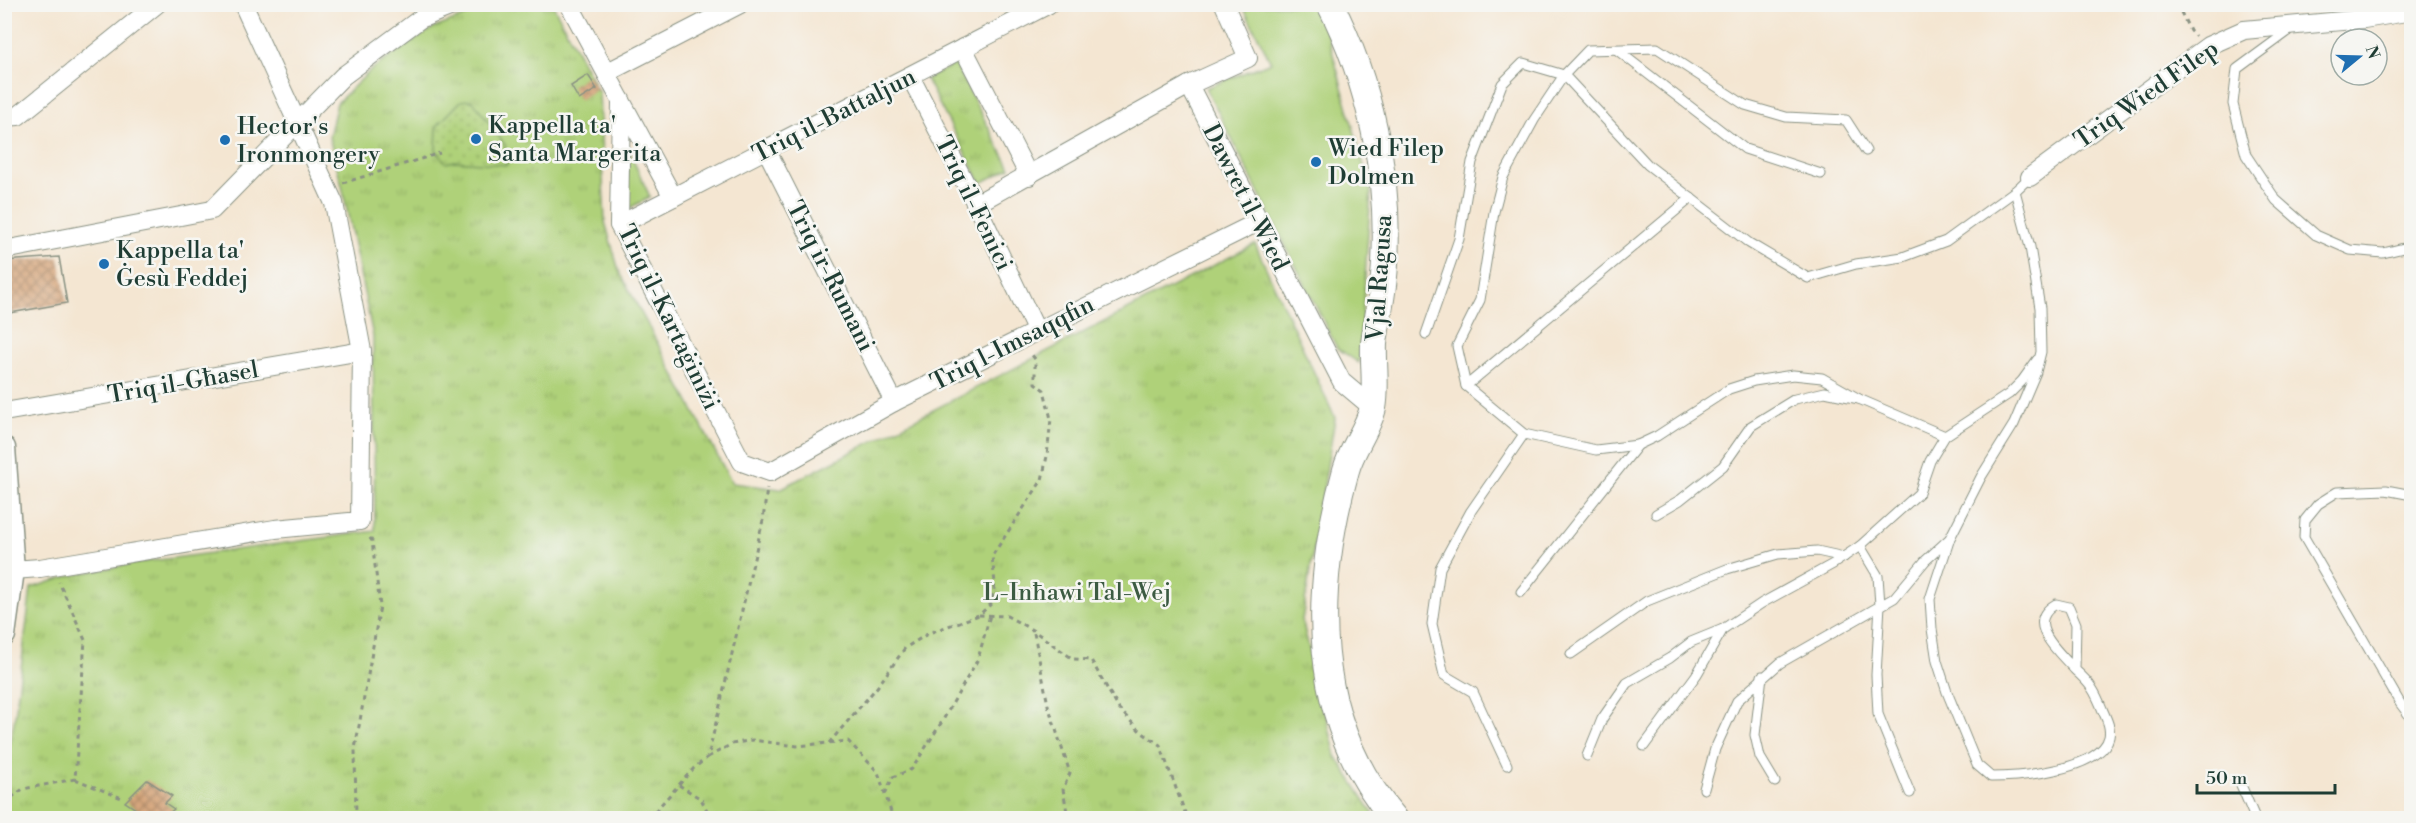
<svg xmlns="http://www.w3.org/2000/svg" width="2416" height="823" viewBox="0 0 2416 823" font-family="'Libre Bodoni',serif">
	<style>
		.grass { fill: #afd179; stroke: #678756; stroke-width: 1.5 }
		.park { fill: url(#park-tufts); stroke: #678756; stroke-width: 1.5 }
		.garden { fill: url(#garden-dots); stroke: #678756; stroke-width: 1.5 }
		.building { fill: url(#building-cross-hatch) }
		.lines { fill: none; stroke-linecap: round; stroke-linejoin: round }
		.service-casing { stroke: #8a9283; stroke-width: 11 }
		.minor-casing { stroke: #8a9283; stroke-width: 20 }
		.tertiary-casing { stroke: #8a9283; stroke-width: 25 }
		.secondary-casing { stroke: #8a9283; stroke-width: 28 }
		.path { stroke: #8a9283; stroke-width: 3; stroke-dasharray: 4.5 4.5; stroke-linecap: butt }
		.service { stroke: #fff; stroke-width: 9 }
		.minor { stroke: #fff; stroke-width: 18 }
		.tertiary { stroke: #fff; stroke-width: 22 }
		.secondary { stroke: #fff; stroke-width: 26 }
		.poi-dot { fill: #1f6fb2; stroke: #f6f6f2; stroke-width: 2 }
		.labels { text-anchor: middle; stroke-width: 5; stroke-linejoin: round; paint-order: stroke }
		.street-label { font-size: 24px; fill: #1f3d34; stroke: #f6f6f2 }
		.poi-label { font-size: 24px; fill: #1f3d34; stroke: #f6f6f2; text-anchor: start }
		.park-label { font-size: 24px; fill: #3c5b42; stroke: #f6f6f2 }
	</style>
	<defs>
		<pattern id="park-tufts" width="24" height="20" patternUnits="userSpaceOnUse" patternTransform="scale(1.5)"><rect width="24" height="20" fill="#afd179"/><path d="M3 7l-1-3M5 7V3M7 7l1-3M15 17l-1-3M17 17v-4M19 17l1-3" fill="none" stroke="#96b469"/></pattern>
		<pattern id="garden-dots" width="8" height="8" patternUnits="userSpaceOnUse" patternTransform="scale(1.5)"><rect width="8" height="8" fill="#afd179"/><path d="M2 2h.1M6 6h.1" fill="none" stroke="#96b469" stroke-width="1.8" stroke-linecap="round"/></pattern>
		<pattern id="building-cross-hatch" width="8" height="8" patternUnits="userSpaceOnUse" patternTransform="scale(1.5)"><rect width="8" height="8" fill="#d5a67d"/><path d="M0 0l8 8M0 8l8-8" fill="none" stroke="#ac8867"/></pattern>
	</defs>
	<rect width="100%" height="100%" fill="#f6f6f2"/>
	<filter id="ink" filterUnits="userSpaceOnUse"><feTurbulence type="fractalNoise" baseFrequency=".0167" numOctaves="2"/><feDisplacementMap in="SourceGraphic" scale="12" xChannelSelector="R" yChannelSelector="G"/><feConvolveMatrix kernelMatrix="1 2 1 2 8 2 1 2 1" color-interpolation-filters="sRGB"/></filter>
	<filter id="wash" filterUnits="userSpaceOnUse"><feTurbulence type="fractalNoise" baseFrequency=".008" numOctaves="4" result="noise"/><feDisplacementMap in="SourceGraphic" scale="24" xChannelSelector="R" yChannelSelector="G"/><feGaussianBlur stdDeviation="1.35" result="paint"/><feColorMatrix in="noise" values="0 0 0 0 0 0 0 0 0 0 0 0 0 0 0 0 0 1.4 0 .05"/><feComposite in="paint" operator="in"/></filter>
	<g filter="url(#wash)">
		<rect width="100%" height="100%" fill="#f4e6d2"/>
		<g class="grass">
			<path d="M1242,5H1316L1321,11L1371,192L1359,363L1337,348L1206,88L1271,62Z"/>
			<path d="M628,149L650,197L626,210Z"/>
		</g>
		<g class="park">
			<path d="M493,5H553L599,93L605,222L619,271L732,483L780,489L1255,244L1335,418L1302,620L1336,756L1376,818H5V768L15,717L31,588L73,575L136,563L375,531L373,336L342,186L329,137L337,103L372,69L432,29Z"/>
			<path d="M955,64L1010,168L981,183L926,79Z"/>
		</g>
		<path class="garden" d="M469,100L474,102L505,145L507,165L454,161L446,163L436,150L437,126L461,101Z"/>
		<g id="blocks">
			<g class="building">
				<path d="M588,75L597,89L579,100L571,86Z"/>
				<path d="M59,257L67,303L4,314V261Z"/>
				<path d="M147,780L172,796L165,803L174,809L162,819H151L125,802Z"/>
			</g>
		</g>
	</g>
	<g filter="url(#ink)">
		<use href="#blocks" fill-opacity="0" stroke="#8a9283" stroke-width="1.5"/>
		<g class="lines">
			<defs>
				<g id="service">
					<path d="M2290,30L2237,69L2233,104L2246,155L2276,200L2316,235L2350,250L2383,253L2412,246"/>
					<path d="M1617,50L1745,149L1821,174"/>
					<path d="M1866,151L1846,120L1786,117L1745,105L1657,48L1588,50L1564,75L1648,165L1749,243L1808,278L1856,264L1903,257L1946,241L2015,191L2030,177"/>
					<path d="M2015,191L2030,247L2040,308L2041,352L2036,372L2014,424L1981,477L1950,538L1930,599L1932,629L1937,661L1947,692L1977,765L1991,777C2019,777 2101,770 2109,737C2111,728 2107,720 2103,711C2095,691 2091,684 2075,670L2076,624L2069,607L2056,604C2023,623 2059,652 2075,670"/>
					<path d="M1426,334L1459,239L1472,162L1502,84L1523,63L1564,75L1534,120L1503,177L1494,212L1480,300L1457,346L1466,386L1524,434L1596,450L1638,445"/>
					<path d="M1466,386L1691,198"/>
					<path d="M2412,495L2386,490L2337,492L2318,504L2305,520L2304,537L2400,703L2412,719"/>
					<path d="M1656,514L1680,500L1723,466L1751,426L1795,399L1825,392L1859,399L1945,436"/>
					<path d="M1860,546L1878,576L1880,605L1876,675L1878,714L1910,793"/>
					<path d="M1521,592L1638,445L1657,436L1729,389L1754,381L1793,375L1822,378L1859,399"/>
					<path d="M1571,654L1647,601L1727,569L1778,554L1817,551L1844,557"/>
					<path d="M1762,676L1755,735L1760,757L1775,782"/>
					<path d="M1644,746L1697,674L1723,629"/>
					<path d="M1587,756L1602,719L1627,683L1670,658L1691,642L1723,629L1762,603L1833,564L1860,546L1919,493L1930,461L1945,436L2009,394L2022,381L2037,360"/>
					<path d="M1507,765L1473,692L1444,675L1432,624L1440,568L1471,511L1524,434"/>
					<path d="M2241,785L2255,818"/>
					<path d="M1704,789L1715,749L1737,701L1780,663L1894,598L1925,561L1948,540"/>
				</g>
				<g id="minor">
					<path d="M569,4L673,197"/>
					<path d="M1224,4L1248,58L1189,85L1342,382L1373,408"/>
					<path d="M963,48L1029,176"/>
					<path d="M608,72L740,4"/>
					<path d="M910,76L976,204L1036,330"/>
					<path d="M621,100L619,225L742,462L770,472L894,402L1258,222"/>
					<path d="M4,117L18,116L157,4"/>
					<path d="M767,151L894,402"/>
					<path d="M2030,177L2208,46L2244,30L2364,19L2412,11"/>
					<path d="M976,204L1189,85"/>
					<path d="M619,225L1049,4"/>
					<path d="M4,250L212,210L343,76L420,19L457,4"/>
					<path d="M4,412L362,351"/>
					<path d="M13,570L40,568L275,529L360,521L362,351L334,203L243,4"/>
				</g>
				<path id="tertiary" d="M4,448L13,570L4,635"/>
				<path id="secondary" d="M1330,4C1370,82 1390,176 1385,263C1384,291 1377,317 1374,344C1373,364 1377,388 1373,408C1368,429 1352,448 1346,470C1313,589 1309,720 1394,818"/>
			</defs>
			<use href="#service" class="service-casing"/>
			<use href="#minor" class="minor-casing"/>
			<use href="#tertiary" class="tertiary-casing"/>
			<use href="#secondary" class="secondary-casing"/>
			<g class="path">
				<path d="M2177,4L2190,31L2195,36"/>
				<path d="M343,183L440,153"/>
				<path d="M979,615L1007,616L1034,631L1073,659L1091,660L1119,709L1140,731L1160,745L1187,818"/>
				<path d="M1034,633L1048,705L1070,773L1063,789L1068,818"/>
				<path d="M829,743L878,686L905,648L929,633L979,615L991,604L995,583L992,556L1042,480L1047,456L1051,419L1044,390L1035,383V359L1032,355"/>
				<path d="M708,757L732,744L752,740L797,746L848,741L878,772L893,818"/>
				<path d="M75,779L124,799"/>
				<path d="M679,785L701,799L711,818"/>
				<path d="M885,794L893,777L912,769L943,720L978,659L990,615"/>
				<path d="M4,803L23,789L75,779L85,640L59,582"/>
				<path d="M356,818L355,749L380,606L372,541L368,535"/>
				<path d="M649,818L694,768L708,757L763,520L767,488"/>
			</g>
			<use href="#service" class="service"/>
			<use href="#minor" class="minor"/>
			<use href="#tertiary" class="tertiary"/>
			<use href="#secondary" class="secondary"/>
		</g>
	</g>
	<g class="poi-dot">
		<circle cx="476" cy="139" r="6"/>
		<circle cx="225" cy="140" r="6"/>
		<circle cx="1316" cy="162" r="6"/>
		<circle cx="104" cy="264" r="6"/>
	</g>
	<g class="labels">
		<g class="street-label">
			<text transform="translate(2146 94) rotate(-35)" y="8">Triq Wied Filep</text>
			<text transform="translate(834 115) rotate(-27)" y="8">Triq il-Battaljun</text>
			<text transform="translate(1246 197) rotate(63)" y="8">Dawret il-Wied</text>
			<text transform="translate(974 203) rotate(64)" y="8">Triq il-Fenici</text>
			<text transform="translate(831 276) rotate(63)" y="8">Triq ir-Rumani</text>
			<text transform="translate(1379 278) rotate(-86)" y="8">Vjal Ragusa</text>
			<text transform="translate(669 317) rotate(64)" y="8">Triq il-Kartaġiniżi</text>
			<text transform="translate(1012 343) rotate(-27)" y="8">Triq l-Imsaqqfin</text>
			<text transform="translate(183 382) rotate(-10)" y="8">Triq il-Għasel</text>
		</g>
		<g class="poi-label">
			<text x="488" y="133">Kappella ta'<tspan x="488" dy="28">Santa Margerita</tspan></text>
			<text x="237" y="134">Hector's<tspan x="237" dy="28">Ironmongery</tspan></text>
			<text x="1328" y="156">Wied Filep<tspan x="1328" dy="28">Dolmen</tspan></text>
			<text x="116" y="258">Kappella ta'<tspan x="116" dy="28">Ġesù Feddej</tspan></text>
		</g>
		<g class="park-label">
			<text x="1077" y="600">L-Inħawi Tal-Wej</text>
		</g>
	</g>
	<rect width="2416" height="823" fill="none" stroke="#f6f6f2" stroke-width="24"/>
	<g transform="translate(2359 57) rotate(71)"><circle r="28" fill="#f6f6f2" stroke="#a0aca6" stroke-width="1.5"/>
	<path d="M0-4.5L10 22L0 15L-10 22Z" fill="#1f6fb2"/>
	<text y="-9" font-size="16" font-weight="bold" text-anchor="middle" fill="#1f3d34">N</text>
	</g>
	<path d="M2197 784v9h138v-9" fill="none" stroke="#1f3d34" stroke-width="3"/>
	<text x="2206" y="784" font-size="18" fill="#1f3d34" stroke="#f6f6f2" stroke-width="4.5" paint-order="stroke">50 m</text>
</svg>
